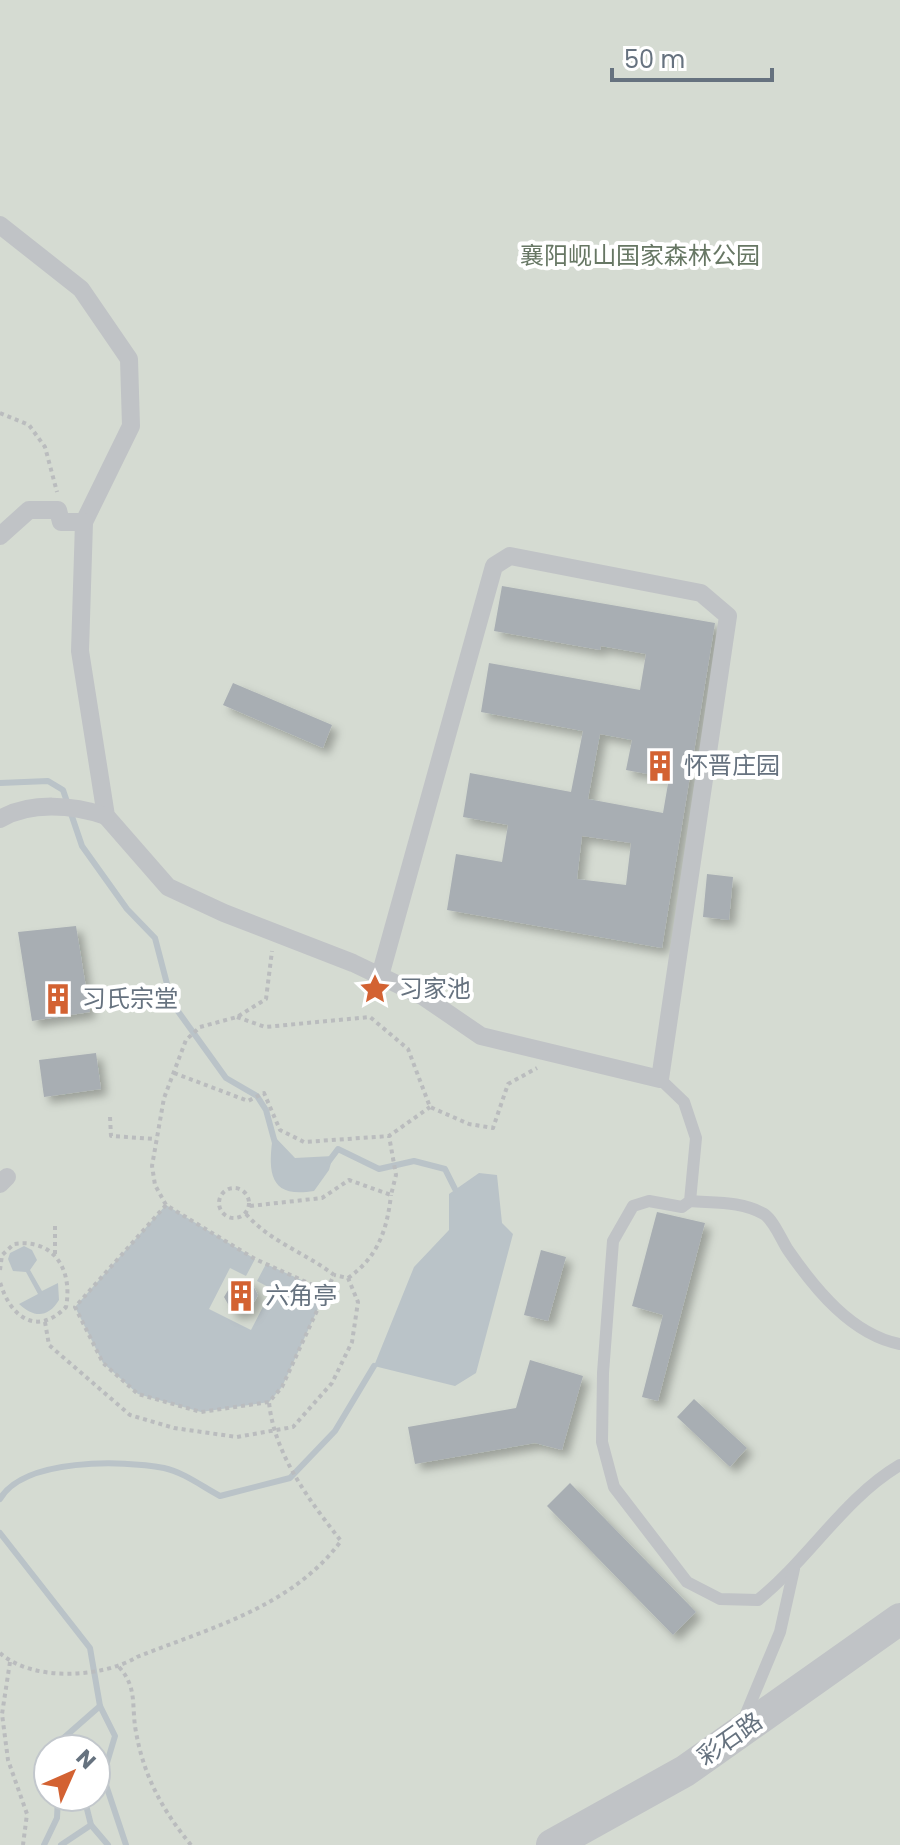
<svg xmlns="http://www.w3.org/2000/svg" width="900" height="1845" viewBox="0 0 900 1845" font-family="Poppins,'Noto Sans SC',sans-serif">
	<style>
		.green { fill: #d5dbd2; fill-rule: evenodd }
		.water { fill: #bac3c8 }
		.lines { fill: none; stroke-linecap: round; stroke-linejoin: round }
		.stream { stroke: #bac3c8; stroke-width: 6 }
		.building { fill: #a8aeb3; fill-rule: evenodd; filter: url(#shadow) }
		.path { stroke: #babcbe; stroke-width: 4; stroke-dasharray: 4 4; stroke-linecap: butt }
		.service { stroke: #c0c3c6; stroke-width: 12 }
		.pedestrian { stroke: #c0c3c6; stroke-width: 18 }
		.tertiary { stroke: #c0c3c6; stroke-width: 32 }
		.labels { text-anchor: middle; stroke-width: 8; stroke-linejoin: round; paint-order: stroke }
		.park-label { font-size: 24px; fill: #677764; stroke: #fff }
		.poi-label { font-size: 24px; fill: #66727f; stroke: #fff; text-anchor: start }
		.street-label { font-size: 24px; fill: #66727f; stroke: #fff }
	</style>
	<defs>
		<filter id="shadow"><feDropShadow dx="6" dy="6" stdDeviation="4" flood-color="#0004"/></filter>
	</defs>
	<rect width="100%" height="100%" fill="#f4f4f1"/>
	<path class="green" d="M0,0H900V1845H0ZM48,1749H96V1797H48Z"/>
	<g class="water">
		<path d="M273,1135L295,1158L333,1156L329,1170L314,1191C268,1199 268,1171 273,1135Z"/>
		<path d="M479,1173L497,1175L502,1223L513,1234L476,1373L455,1386L374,1366L414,1267L449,1230V1194Z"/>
		<path d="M166,1205L255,1259L246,1276L230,1268L209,1309L251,1330L272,1289L257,1281L266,1264L326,1291L282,1387L269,1402L201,1412L138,1394L103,1363L75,1307Z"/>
		<path d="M24,1246L32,1250L37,1260L30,1270L42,1291L58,1283L59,1300C48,1318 34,1318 19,1304L38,1294L26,1272L13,1271L8,1259L10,1253Z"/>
	</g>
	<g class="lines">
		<g class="stream">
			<path d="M0,783L48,781L63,790L82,846L127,909L155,938L172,1003L226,1078L257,1096L266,1110L275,1143"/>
			<path d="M329,1161L338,1149L379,1169L414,1161L445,1169L455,1189"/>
			<path d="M0,1499C24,1458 122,1460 164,1468C183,1472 203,1487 220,1496L290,1478L335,1431L374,1366"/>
			<path d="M0,1533L90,1648L100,1706L115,1736L103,1776L126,1845"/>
			<path d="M59,1749V1742L100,1706"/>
			<path d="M84,1797L91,1825L108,1845"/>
			<path d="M44,1845L57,1818L58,1797"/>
			<path d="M61,1845L91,1825"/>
		</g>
	</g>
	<g class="building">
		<path d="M502,586L715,623L662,948L447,910L456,854L502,862L508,825L463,817L470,773L571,792L583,731L481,712L489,663L640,690L646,654L601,646L600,650L494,631ZM600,734L632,740L626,770L669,778L663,813L588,799ZM582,836L631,843L626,885L577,879Z"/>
		<path d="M233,683L332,725L323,748L223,705Z"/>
		<path d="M707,874L733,877L729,920L703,917Z"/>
		<path d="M76,926L90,1012L32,1021L18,932Z"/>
		<path d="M96,1053L101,1089L44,1097L39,1060Z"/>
		<path d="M657,1212L705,1223L658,1401L642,1397L663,1315L632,1306Z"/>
		<path d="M541,1250L566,1257L548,1321L524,1315Z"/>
		<path d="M250,1280L258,1295L249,1311L233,1313L224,1297L233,1282Z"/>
		<path d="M530,1360L583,1376L562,1450L535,1443L415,1464L408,1427L516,1408Z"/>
		<path d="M694,1399L747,1448L730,1467L677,1417Z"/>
		<path d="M570,1483L696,1612L673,1635L547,1506Z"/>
	</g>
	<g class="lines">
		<g class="path">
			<path d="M0,413L29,425L45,447L57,492"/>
			<path d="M237,1017L265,1027L370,1017L408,1049L430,1107L469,1124L493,1128L508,1084L537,1068"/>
			<path d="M174,1073L248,1101L264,1093L280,1130L304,1142L389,1136L430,1107"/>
			<path d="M110,1117L111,1136L156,1139"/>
			<circle cx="234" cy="1203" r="15"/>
			<path d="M166,1205L75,1307L103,1363L138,1394L201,1412L269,1402L282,1387L326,1291L255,1259L166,1205L155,1185L152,1166L164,1098L186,1040L200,1027L237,1017L266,999L272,951"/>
			<path d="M250,1206L322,1198L349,1180L391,1195L396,1175L389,1136"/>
			<path d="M246,1214C270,1242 306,1253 334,1275L326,1291"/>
			<path d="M55,1226V1254"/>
			<path d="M0,1270L2,1255L14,1244C54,1238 73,1270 66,1307C37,1337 10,1317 0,1282"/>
			<path d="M348,1278C378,1257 387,1230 391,1195"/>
			<path d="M45,1322L49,1345L130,1415L174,1428L237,1437L293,1427L332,1383L352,1342L358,1302L348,1278L334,1275"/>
			<path d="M0,1653C32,1682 102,1678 137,1657C210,1628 292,1607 341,1541C309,1500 274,1454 269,1402"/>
			<path d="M10,1662L2,1714L8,1760L27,1814L23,1845"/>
			<path d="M119,1667C138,1688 131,1706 136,1732C144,1777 163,1811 191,1845"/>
		</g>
		<g class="service">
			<path d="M660,1079L684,1102L696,1138L690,1201L682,1207L649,1201L633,1206L613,1241L603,1373L602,1442L614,1487L687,1582L720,1599L758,1600C809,1559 844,1498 900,1465"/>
			<path d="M690,1201C715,1203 742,1201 764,1214C774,1221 781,1239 788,1250C815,1289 852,1335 900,1344"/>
			<path d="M743,1721L780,1632L794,1569"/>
		</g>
		<g class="pedestrian">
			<path d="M0,225L81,289L129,359L131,426L84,522L80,651L106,816L168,887L224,913L353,963L424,997L481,1036L660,1079L728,616L701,593L510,556L494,566L380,976"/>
			<path d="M0,536L29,510H58L61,522H84"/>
			<path d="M0,819C31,801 73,805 106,816"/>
			<path d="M0,1184L7,1177"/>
		</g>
		<path class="tertiary" d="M552,1845L685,1771L900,1619"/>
	</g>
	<defs>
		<symbol id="building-bare" viewBox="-9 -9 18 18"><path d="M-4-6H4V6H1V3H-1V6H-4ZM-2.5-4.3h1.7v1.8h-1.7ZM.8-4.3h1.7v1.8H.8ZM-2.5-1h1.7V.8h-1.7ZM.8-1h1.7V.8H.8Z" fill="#d36232" stroke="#fff" stroke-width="2.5" paint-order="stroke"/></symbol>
		<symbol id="sight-bare" viewBox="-9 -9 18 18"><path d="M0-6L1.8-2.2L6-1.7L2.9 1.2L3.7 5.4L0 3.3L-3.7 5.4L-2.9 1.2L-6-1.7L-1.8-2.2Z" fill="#d36232" stroke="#fff" stroke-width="2.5" paint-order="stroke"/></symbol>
	</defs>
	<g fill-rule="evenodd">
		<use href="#building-bare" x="638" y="744" width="44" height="44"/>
		<use href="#sight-bare" x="353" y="967" width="44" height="44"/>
		<use href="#building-bare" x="36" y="977" width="44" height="44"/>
		<use href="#building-bare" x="219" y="1274" width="44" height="44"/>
	</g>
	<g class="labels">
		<g class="park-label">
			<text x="640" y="264">襄阳岘山国家森林公园</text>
		</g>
		<g class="poi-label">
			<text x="684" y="774">怀晋庄园</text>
			<text x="399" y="997">习家池</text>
			<text x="82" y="1007">习氏宗堂</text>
			<text x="265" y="1304">六角亭</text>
		</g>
		<g class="street-label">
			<text transform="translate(730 1739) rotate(-35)" y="8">彩石路</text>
		</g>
	</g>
	<g transform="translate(72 1773) rotate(45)"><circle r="38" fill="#ffffff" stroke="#c2c7cc" stroke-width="2"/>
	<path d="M0-6L14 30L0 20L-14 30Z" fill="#d36232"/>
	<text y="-12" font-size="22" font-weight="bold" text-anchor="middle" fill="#66727f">N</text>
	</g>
	<path d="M612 68v12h160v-12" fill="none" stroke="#66727f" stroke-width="4"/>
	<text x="624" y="68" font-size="24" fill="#66727f" stroke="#ffffff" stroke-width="6" paint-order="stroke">50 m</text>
</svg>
